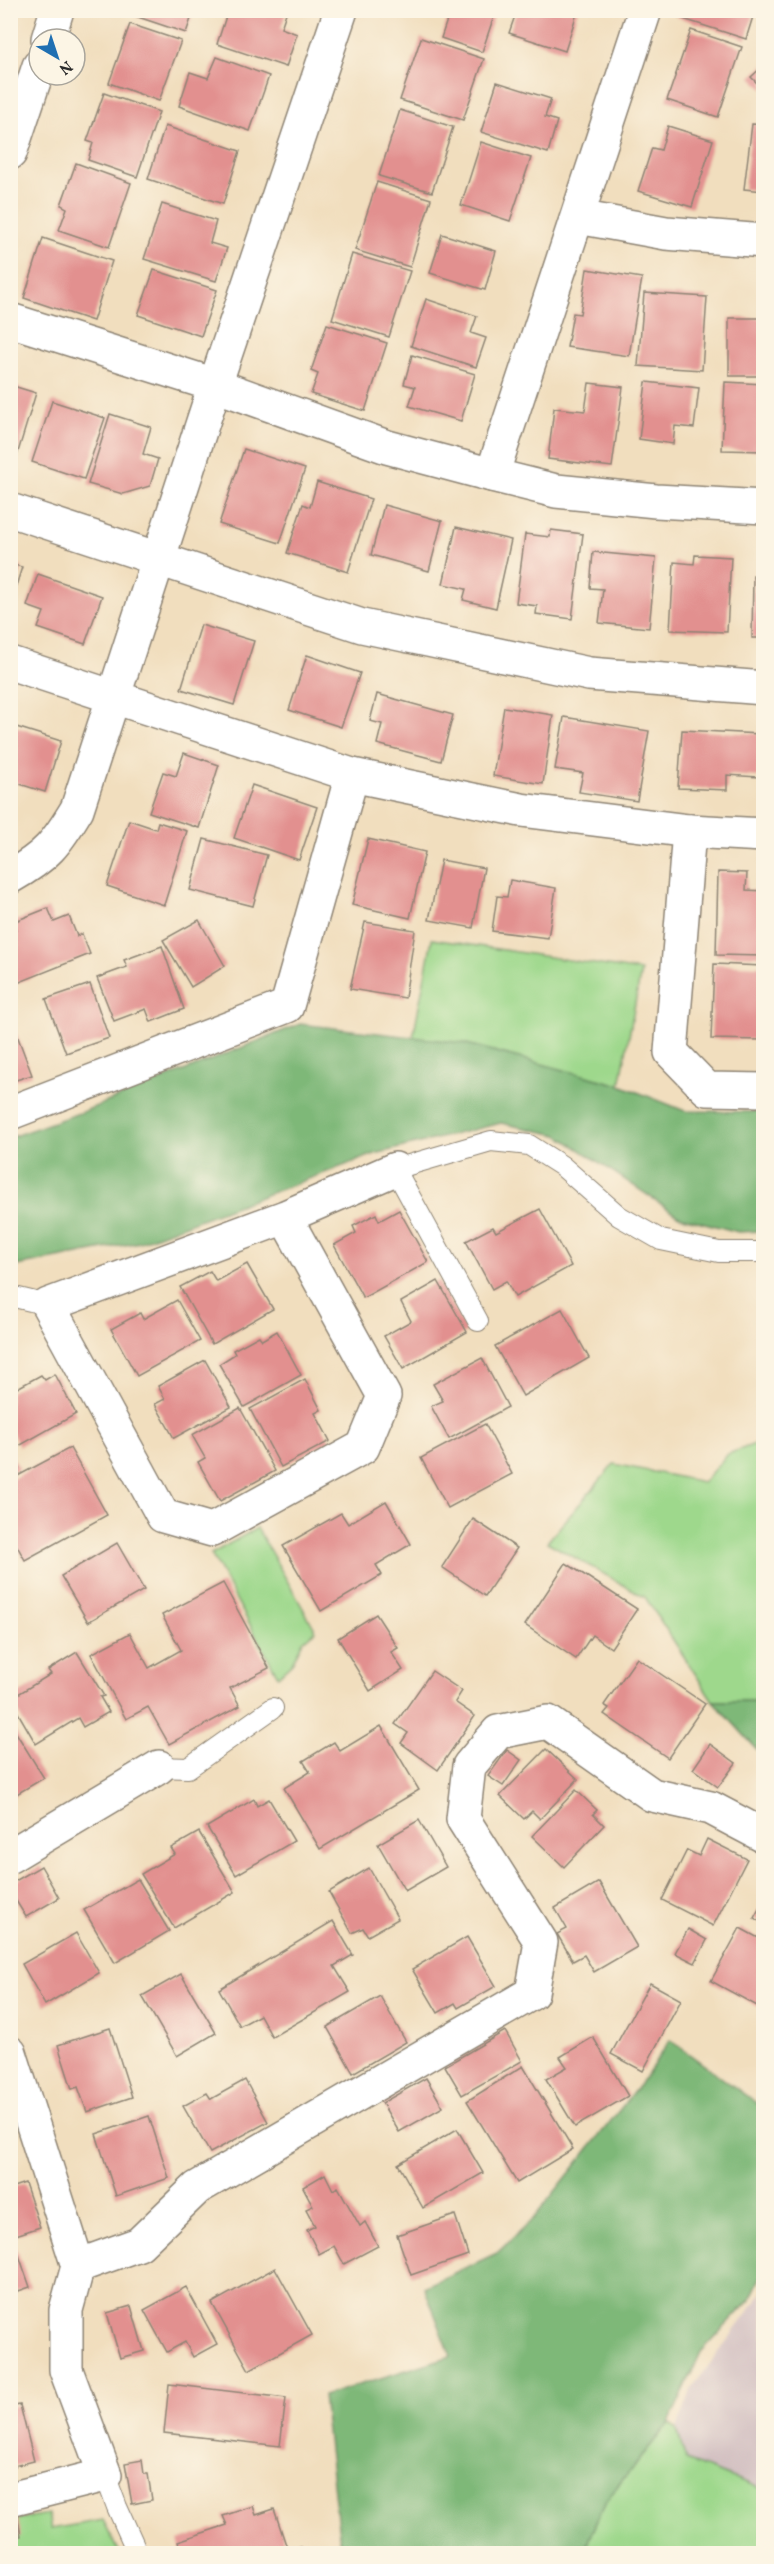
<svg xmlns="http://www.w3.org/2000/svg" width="774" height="2564" viewBox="0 0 774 2564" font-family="Vollkorn,serif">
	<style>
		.industrial { fill: #d2bfc1 }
		.green { fill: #9ed88c; stroke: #64825c; stroke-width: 1.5 }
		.forest { fill: #7eb878; stroke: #547252; stroke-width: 1.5 }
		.building { fill: #e2908f }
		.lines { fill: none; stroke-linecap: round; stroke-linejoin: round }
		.service-casing { stroke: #8e8474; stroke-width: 22 }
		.minor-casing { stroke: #8e8474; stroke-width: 36 }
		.service { stroke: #fff; stroke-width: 20 }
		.minor { stroke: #fff; stroke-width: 33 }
	</style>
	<rect width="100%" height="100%" fill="#fcf5e5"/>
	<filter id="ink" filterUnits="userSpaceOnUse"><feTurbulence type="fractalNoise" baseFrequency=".0167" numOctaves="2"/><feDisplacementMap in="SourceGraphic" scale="12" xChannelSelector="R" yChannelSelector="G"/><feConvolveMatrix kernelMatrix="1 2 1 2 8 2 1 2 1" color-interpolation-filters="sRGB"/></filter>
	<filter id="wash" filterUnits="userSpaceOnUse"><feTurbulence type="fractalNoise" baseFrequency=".008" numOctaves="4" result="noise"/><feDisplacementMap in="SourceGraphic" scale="24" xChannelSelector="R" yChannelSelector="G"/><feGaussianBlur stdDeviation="1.35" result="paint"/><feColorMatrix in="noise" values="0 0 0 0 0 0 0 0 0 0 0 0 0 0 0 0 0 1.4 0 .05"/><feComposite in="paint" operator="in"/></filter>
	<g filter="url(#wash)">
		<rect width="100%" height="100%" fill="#f1debe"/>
		<path class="industrial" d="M763,2292V2489L686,2460L677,2429L692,2388Z"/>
		<g class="green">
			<path d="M432,939L641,971L620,1085L463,1043L413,1037Z"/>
			<path d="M763,1441V1701H713L645,1597L547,1542L614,1464L703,1482L728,1454Z"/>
			<path d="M257,1528L316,1631L303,1641L292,1663L278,1676L211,1554Z"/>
			<path d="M669,2423L677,2429L686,2460L763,2489V2553L574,2554L583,2552L606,2500Z"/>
			<path d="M48,2514L51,2529L103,2520L120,2553L11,2554V2520Z"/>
		</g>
		<g class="forest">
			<path d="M300,1024L463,1043L620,1085L685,1111L763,1112V1231L738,1232L679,1216L558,1135L501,1123L375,1154L140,1242L11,1267V1137L82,1112Z"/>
			<path d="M713,1701H763V1757L762,1755Z"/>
			<path d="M670,2040L763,2108V2271L750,2300L701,2352L669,2423L606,2500L583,2552L341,2553L323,2396L451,2356L424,2287L497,2253L534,2218L644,2079Z"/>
		</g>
		<g id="blocks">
			<g class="building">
				<path d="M134,10H194L186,33L132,15Z"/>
				<path d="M228,10H287L281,28L297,34L286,67L217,44Z"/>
				<path d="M435,10H496L482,52L441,38L448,17L434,12Z"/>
				<path d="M517,10H578L565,51L509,33Z"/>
				<path d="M679,10H755L746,39L677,17Z"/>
				<path d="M130,24L181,41L159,101L109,83Z"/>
				<path d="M691,30L742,47L718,117L667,100Z"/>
				<path d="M421,38L484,59L463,120L400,100Z"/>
				<path d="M217,57L269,76L250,131L179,106L190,72L208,78Z"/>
				<path d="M764,65V90L751,77Z"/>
				<path d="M497,82L551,99L545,117L557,121L548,153L481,132Z"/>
				<path d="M104,93L159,112L137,177L88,160L93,143L87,141Z"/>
				<path d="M400,110L453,127L432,192L379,176Z"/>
				<path d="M752,124L764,125V191L744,189Z"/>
				<path d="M165,126L240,151L223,204L148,179Z"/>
				<path d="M668,126L713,140L692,207L638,191L652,148L661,150Z"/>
				<path d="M481,142L531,158L510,221L461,205Z"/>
				<path d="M76,163L131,183L109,247L59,230L67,208L61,205Z"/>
				<path d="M377,182L431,199L410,267L355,250Z"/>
				<path d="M162,204L216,221L210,243L227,248L216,281L144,259Z"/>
				<path d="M442,234L496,251L485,290L430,273Z"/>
				<path d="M43,238L112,261L93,321L24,298Z"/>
				<path d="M352,254L410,271L389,337L332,319Z"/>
				<path d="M587,269L642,278L629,356L567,347L573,313L580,314Z"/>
				<path d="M154,270L217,290L201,336L138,315Z"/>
				<path d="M644,293L707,297L702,370L638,366Z"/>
				<path d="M426,299L477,316L471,333L486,338L476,367L411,346Z"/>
				<rect x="729" y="318" width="35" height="58"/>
				<path d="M327,324L387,343L365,411L311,394L318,374L311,371Z"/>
				<path d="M412,355L475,374L461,421L409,406L415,387L404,384Z"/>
				<path d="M646,382L699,388L694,428L675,426L673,444L639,439Z"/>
				<path d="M725,382L764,384V451L722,450Z"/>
				<path d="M589,383L623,387L612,467L548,459L554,408L585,411Z"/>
				<path d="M10,385L36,393L15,462L10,461Z"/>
				<path d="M52,401L105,418L84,479L32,462Z"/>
				<path d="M110,414L151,427L143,454L158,459L150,486L123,494L88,484Z"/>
				<path d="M244,449L305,469L280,543L219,524Z"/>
				<path d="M317,482L371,499L348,572L287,553L303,504L310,507Z"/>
				<path d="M384,505L442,521L429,571L371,555Z"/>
				<path d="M456,527L511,540L496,608L463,600L466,589L443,584Z"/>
				<path d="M551,530L583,534L572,619L536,614L537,606L516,603L525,534L550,537Z"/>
				<path d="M593,552L656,558L649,628L599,623L603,589L590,588Z"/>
				<path d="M695,555L731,557L727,632L670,630L674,562L694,564Z"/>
				<path d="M10,564L22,567L11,602H10Z"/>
				<path d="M38,574L102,596L85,644L38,628L44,612L27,606Z"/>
				<path d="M753,576H764V638H752Z"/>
				<path d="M201,625L254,641L234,705L181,689Z"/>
				<path d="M307,655L360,673L341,727L289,710Z"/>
				<path d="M377,694L453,715L441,761L377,744L382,724L370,721Z"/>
				<path d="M504,707L553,715L543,784L493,776Z"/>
				<path d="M564,717L649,731L637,801L579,792L583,773L555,769Z"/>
				<path d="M10,725L61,741L45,792L10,781Z"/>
				<path d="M682,730L760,734L758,777L727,775V790L678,788Z"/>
				<path d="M184,753L219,765L199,828L149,812L163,772L176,776Z"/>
				<path d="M252,785L317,807L299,860L234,838Z"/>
				<path d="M129,820L156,829L158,822L187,831L164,905L107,886Z"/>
				<path d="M204,839L267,855L253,906L190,890Z"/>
				<path d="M368,839L425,852L410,918L352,905Z"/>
				<path d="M441,860L484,868L473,928L429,920Z"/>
				<path d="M718,872L747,873L746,890L764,891V956L716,955Z"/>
				<path d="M510,880L556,888L548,938L492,931L497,896L507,897Z"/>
				<path d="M48,908L54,922L69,916L77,936L82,934L90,954L10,986V932L16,930L13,922Z"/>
				<path d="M199,920L225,966L191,987L163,940Z"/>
				<path d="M365,922L415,930L405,998L350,989Z"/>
				<path d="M162,946L184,1009L151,1022L146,1009L114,1021L97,978L127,967L124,960Z"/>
				<path d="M714,964L764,966V1040L711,1039Z"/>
				<path d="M90,984L109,1038L66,1053L46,999Z"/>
				<path d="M10,1016L32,1075L10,1082Z"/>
				<path d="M540,1209L571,1266L515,1297L506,1281L492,1289L466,1241L493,1227L496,1232Z"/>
				<path d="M399,1210L428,1262L363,1298L334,1245L356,1233L353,1226L376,1214L379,1221Z"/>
				<path d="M247,1264L273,1309L212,1344L180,1287L210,1271L216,1281Z"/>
				<path d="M438,1281L467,1332L403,1369L384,1336L411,1321L401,1302Z"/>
				<path d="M177,1300L200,1341L137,1376L111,1329L140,1313L143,1319Z"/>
				<path d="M562,1309L589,1358L523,1396L495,1346Z"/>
				<path d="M277,1331L301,1375L244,1407L219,1364L235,1354L233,1350L259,1336L262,1340Z"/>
				<path d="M482,1358L508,1407L449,1439L431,1406L443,1401L433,1384Z"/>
				<path d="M205,1360L231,1407L174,1438L155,1404L165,1399L158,1386Z"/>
				<path d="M55,1374L76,1414L19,1446L10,1429V1392L41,1375L45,1380Z"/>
				<path d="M305,1379L321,1410L315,1413L330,1441L281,1467L250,1409Z"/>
				<path d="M240,1408L275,1471L220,1501L198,1462L205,1458L192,1435Z"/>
				<path d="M485,1424L512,1474L448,1508L421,1458Z"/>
				<path d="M70,1448L107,1515L25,1560L17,1546L10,1550V1480Z"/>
				<path d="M10,1452L19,1468L10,1473Z"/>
				<path d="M386,1501L411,1544L376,1565L382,1575L321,1611L283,1546L341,1513L348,1524Z"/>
				<path d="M473,1519L517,1548L485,1596L442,1567Z"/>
				<path d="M117,1543L144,1590L88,1622L61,1576Z"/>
				<path d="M566,1563L637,1609L611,1648L592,1635L576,1659L525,1625Z"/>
				<path d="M223,1583L269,1668L230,1688L240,1706L169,1744L148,1707L126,1719L91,1654L130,1633L149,1668L181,1650L162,1615Z"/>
				<path d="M376,1614L398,1648L391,1652L403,1670L370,1691L338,1638Z"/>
				<path d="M77,1652L104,1696L100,1697L109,1712L83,1727L78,1718L36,1744L10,1699L51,1674L48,1670Z"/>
				<path d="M637,1658L705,1704L668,1758L604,1714L609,1708L604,1705Z"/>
				<path d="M432,1671L462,1691L455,1702L475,1716L438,1770L401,1743L408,1733L395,1724Z"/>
				<path d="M10,1723L44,1778L10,1798Z"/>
				<path d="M381,1726L419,1790L320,1849L284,1788L310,1772L303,1761L334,1742L340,1751Z"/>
				<path d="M710,1744L736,1763L718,1787L693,1769Z"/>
				<path d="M546,1749L578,1779L540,1819L532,1811L524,1819L500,1796Z"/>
				<path d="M507,1750L521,1760L503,1786L488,1776Z"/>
				<path d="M576,1790L597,1810L593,1814L604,1825L564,1867L532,1836Z"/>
				<path d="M254,1799L257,1806L269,1799L294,1841L236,1875L207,1827Z"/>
				<path d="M419,1820L446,1867L405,1891L378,1844Z"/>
				<path d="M199,1832L235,1892L174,1928L141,1874L175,1854L171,1848Z"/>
				<path d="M707,1839L747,1859L713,1926L662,1900L687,1850L699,1856Z"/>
				<path d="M41,1866L59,1898L26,1917L10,1891V1884Z"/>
				<path d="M369,1868L398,1919L368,1936L363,1928L352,1933L329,1892Z"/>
				<path d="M138,1879L169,1931L115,1963L84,1910Z"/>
				<path d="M599,1882L637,1947L594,1972L584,1955L573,1961L557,1934L567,1929L555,1908Z"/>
				<path d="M764,1900V1924L754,1918Z"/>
				<path d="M333,1921L353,1955L334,1966L350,1992L272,2037L260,2015L240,2026L219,1989Z"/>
				<path d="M740,1928L764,1941V1998L759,2007L711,1981Z"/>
				<path d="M688,1929L707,1940L695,1963L675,1953Z"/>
				<path d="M76,1933L99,1973L45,2005L22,1964Z"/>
				<path d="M467,1937L496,1986L458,2008L455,2003L438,2013L412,1969Z"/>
				<path d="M181,1974L216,2033L177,2056L142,1996Z"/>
				<path d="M650,1983L681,2000L643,2071L611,2054Z"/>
				<path d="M380,1996L406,2042L353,2073L327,2027Z"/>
				<path d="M110,2028L132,2097L87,2112L78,2087L72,2089L58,2045Z"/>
				<path d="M505,2031L522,2061L462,2095L445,2066Z"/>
				<path d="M593,2037L628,2096L575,2127L546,2079L567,2067L560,2057Z"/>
				<path d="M523,2066L573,2149L517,2183L467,2101Z"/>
				<path d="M426,2078L443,2107L399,2132L382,2103Z"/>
				<path d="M245,2080L268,2122L210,2153L183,2106L207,2093L211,2099Z"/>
				<path d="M149,2116L169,2178L116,2196L96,2134Z"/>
				<path d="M457,2129L483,2173L423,2208L398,2164Z"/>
				<path d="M325,2174L333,2190L338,2187L360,2226L365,2222L378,2246L344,2264L334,2246L319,2254L307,2230L315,2226L306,2209L313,2206L303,2187Z"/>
				<path d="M25,2183L40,2227L10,2237V2188Z"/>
				<path d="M455,2215L468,2255L411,2275L397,2235Z"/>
				<path d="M14,2241L30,2287L10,2294V2243Z"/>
				<path d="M275,2268L312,2335L249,2370L212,2303Z"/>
				<path d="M186,2287L217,2344L193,2357L185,2342L167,2352L144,2310Z"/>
				<path d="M131,2306L144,2351L120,2358L107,2313Z"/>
				<path d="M169,2384L286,2398L280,2446L164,2433Z"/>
				<path d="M20,2405L34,2461L10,2467V2407Z"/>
				<path d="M142,2460L144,2474H148L152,2500L132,2504L125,2463Z"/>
				<path d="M253,2506L256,2515L274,2509L288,2551L301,2547L303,2554H182L178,2541L227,2525L223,2516Z"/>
				<path d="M17,2514L21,2536L10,2538V2516Z"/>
			</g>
		</g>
	</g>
	<g filter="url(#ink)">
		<use href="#blocks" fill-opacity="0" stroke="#8e8474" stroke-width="1.5"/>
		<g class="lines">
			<defs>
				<g id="service">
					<path d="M10,1296L48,1305"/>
					<path d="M478,1321L395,1169L491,1141L529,1145L562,1166L619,1216L661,1240L719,1252H764"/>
					<path d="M159,1767L188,1768L273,1708"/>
					<path d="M105,2475L117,2507L138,2554"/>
				</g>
				<g id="minor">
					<path d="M48,39L57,10"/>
					<path d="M10,153L39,66"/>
					<path d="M578,217L666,233L764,241"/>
					<path d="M10,320L215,385L387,447L492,475L556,491L656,501L764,507"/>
					<path d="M492,475L645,10"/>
					<path d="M10,510L362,626L589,674L764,688"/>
					<path d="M10,663L352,775L521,810L689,831L764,835"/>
					<path d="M689,831L671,1052L707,1089L764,1090"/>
					<path d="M10,877C47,856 56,844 77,809L215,385L341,10"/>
					<path d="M10,1113L287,1006L352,775"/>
					<path d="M285,1217L384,1396L363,1447L212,1530L163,1516L48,1305L285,1217L395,1169"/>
					<path d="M10,1856L159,1767"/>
					<path d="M10,2053L78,2266L66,2310V2370L105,2475L10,2499"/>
					<path d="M78,2266L139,2244L197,2188L532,1993L541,1942L463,1819L469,1766L498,1732L548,1722L652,1795L711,1808L764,1836"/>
				</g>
			</defs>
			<use href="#service" class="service-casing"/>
			<use href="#minor" class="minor-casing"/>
			<use href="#service" class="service"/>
			<use href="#minor" class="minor"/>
		</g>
	</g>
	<rect width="774" height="2564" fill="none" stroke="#fcf5e5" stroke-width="36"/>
	<g transform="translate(57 57) rotate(141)"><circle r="28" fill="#fcf5e5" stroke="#a8a49b" stroke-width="1.5"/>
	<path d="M0-4.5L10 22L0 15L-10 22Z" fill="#1f6fb2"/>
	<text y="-9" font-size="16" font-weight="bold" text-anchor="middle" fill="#2b2b2b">N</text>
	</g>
</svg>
